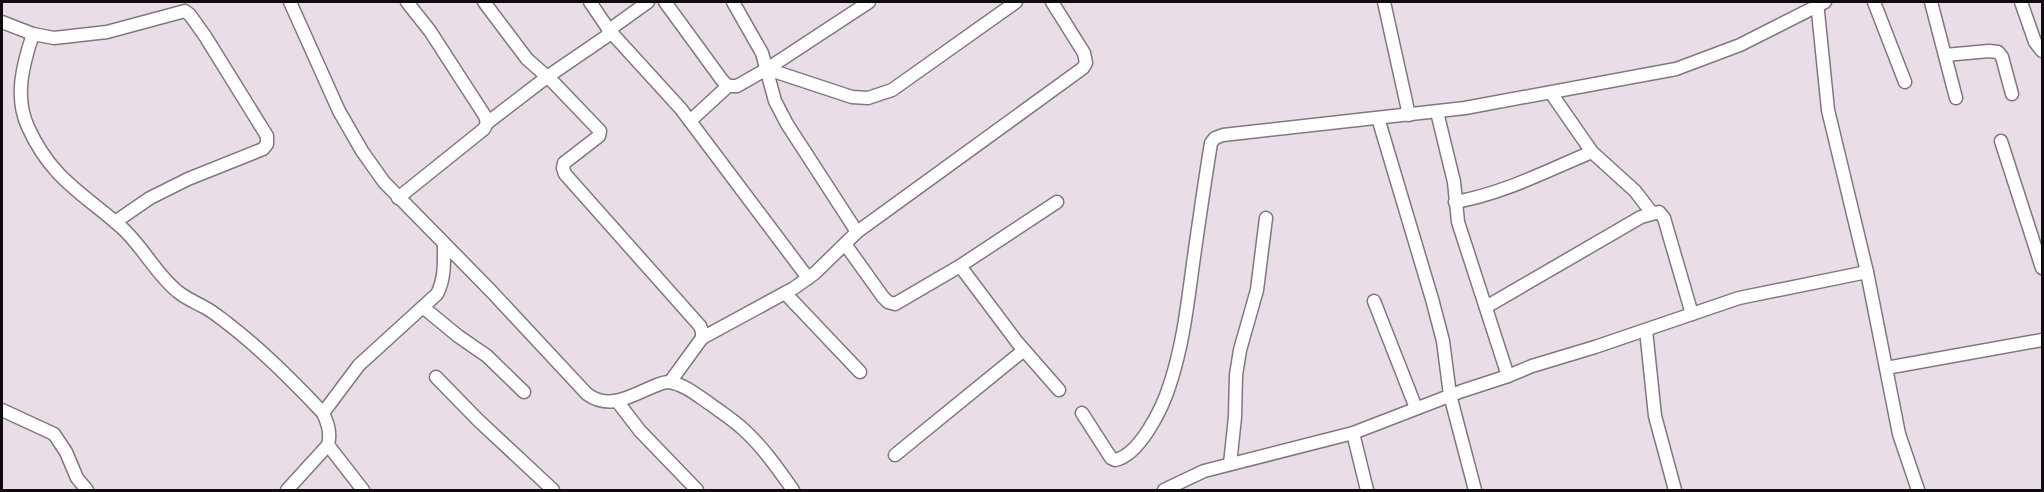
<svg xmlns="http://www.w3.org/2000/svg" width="2044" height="492" viewBox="0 0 2044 492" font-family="Lato,sans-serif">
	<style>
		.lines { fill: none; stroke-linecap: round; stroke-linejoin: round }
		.minor-casing { stroke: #827780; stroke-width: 15 }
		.minor { stroke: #fff; stroke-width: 12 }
	</style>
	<rect width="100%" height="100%" fill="#e9dde7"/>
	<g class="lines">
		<defs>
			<g id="minor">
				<path d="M290,2L339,111L362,151L384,182L491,291L587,394C609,410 629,397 652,387C657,385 663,382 669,382C684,384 698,396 710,404C721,412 733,420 743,429C763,447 778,469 793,490"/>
				<path d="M484,2L527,59L553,82L600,131L599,136L564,163L563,168L565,174L700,326L702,331V338L670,382"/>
				<path d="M648,2L609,30L681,109L808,278"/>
				<path d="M665,2L722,80L728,86H737L767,69L869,2"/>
				<path d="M733,2L762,53L775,101L787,124L857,232"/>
				<path d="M1384,2L1409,115"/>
				<path d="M1817,2L1828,110L1867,272L1899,434L1918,490"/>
				<path d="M1874,2L1905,82"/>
				<path d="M1931,2L1956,98"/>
				<path d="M2021,2L2035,42L2042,51"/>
				<path d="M2,22L33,34L54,38L107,32L185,11L190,15L205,36L267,136V144L263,149L188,179L150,198L115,222"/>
				<path d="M33,34C23,64 14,97 28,127C51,178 81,192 120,226C142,245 155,273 177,291C185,298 195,302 204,307C212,311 219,317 227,323C261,349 293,381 323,413C328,424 331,433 328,445L287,490"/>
				<path d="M1945,55L1989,51L1998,52L2002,57L2012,94"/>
				<path d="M767,69L852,97L868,98L892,90L1016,2"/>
				<path d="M1551,93L1592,152L1635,191L1652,213"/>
				<path d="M1437,112L1454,182L1458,222L1508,376"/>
				<path d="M1378,118L1432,299L1443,341L1450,395L1475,490"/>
				<path d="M690,121L728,86"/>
				<path d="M487,123L547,77L607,36L609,30L590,2"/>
				<path d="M2001,141L2042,268"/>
				<path d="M398,198L484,129L487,123L485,116L430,31L407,2"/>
				<path d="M1455,202C1503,194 1548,170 1592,152"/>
				<path d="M845,244L883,297L888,302L895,304L960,266L1057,202"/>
				<path d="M960,266L1017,342L1059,390"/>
				<path d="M785,293L860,372"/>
				<path d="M1374,301L1416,408"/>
				<path d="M1486,307L1641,217L1659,212L1664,218L1692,314"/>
				<path d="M424,308L458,336L487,356L524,392"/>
				<path d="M1646,330L1655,416L1675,490"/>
				<path d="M702,338L794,288L815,273L857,232L1083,68L1086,63L1084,53L1052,2"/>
				<path d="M1886,368L2042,340"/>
				<path d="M436,377L478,420L553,490"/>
				<path d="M617,401L640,431L697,490"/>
				<path d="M2,410L54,434L66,452L77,478L87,490"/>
				<path d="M323,413L359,365L437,294C445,279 444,262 444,245"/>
				<path d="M1082,413L1111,458L1115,460C1140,455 1163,407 1170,384C1182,348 1187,309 1192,271C1198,228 1204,186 1211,143L1215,138L1223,135L1465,108L1676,69L1740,45L1825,2"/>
				<path d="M1353,433L1367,490"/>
				<path d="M328,445L363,490"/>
				<path d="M895,455L1024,350"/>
				<path d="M1230,464L1235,417L1236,375L1240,350L1257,290L1266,218"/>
				<path d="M1164,490L1204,471L1353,433L1462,391L1508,376L1532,366L1595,347L1739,298L1867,272"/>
			</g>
		</defs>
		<use href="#minor" class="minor-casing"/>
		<use href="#minor" class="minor"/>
	</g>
	<rect width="2044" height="492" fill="none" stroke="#0f0b0f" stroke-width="6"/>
</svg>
